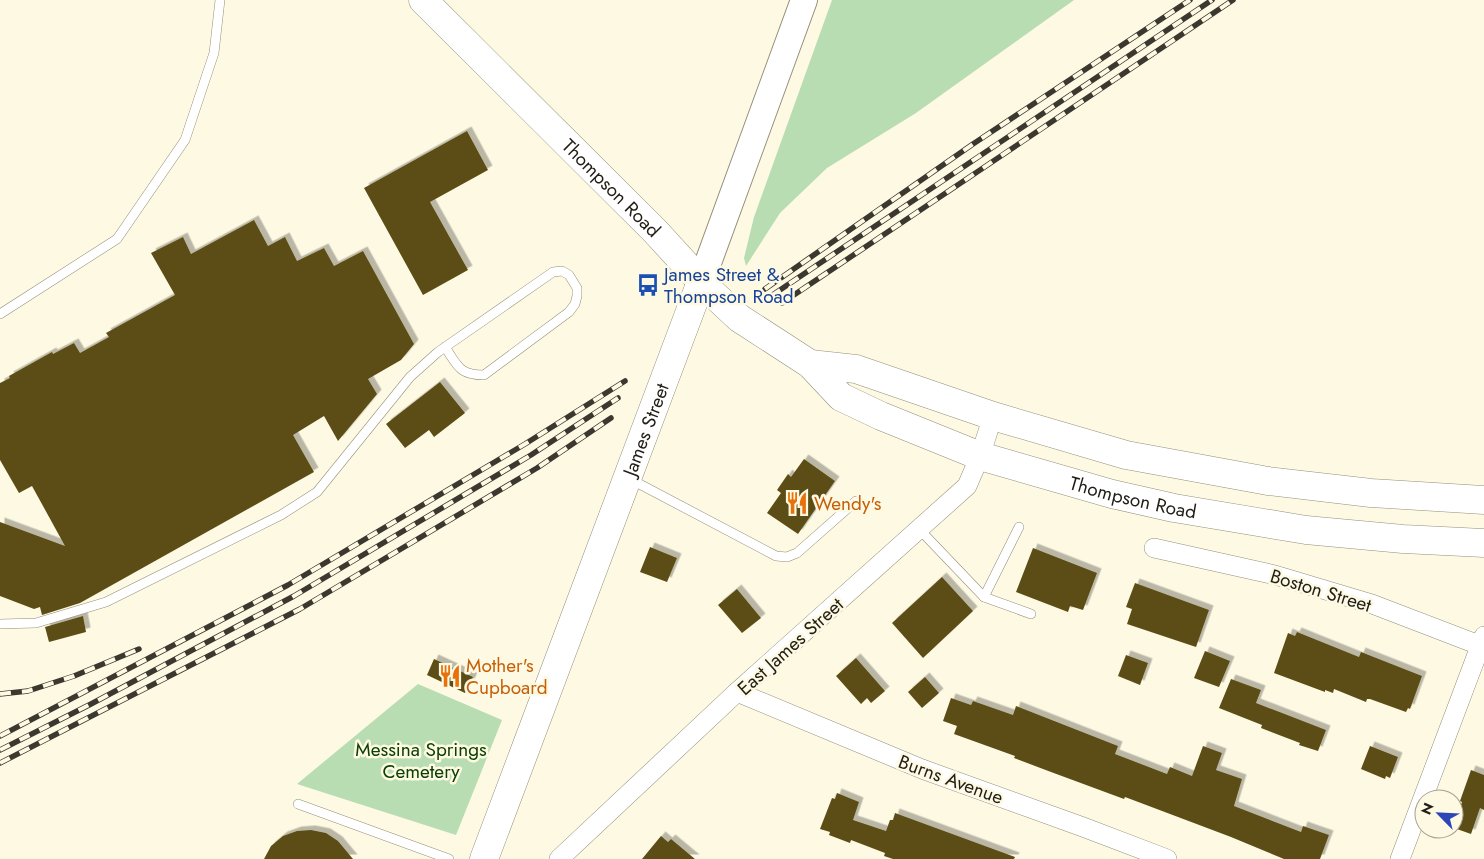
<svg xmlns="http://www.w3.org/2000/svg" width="1484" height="859" viewBox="0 0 1484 859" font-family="Jost,sans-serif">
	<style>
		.green { fill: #b9ddb3 }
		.building { fill: #5b4e15; filter: url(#shadow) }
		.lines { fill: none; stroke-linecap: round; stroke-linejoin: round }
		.lane-casing { stroke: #948f7b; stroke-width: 10 }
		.street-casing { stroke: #948f7b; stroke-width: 20 }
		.secondary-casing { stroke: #948f7b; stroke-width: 28 }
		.primary-casing { stroke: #948f7b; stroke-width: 29 }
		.lane { stroke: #fff; stroke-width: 9 }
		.street { stroke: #fff; stroke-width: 19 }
		.secondary { stroke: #fff; stroke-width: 26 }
		.primary { stroke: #fff; stroke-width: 28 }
		.rail-casing { stroke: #3b382f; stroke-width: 5.5 }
		.rail { stroke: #fef9e3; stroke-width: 4; stroke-dasharray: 11; stroke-linecap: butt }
		.labels { text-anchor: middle; stroke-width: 5; stroke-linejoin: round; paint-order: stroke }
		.street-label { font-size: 19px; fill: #201e16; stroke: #fef9e3 }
		.transit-label { font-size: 19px; fill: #164399; stroke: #fef9e3; text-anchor: start }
		.food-label { font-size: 19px; fill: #c56008; stroke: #fef9e3; text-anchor: start }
		.park-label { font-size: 19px; fill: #0a4001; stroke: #fef9e3 }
	</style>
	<defs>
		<filter id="shadow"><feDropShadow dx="4.5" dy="-4.5" stdDeviation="0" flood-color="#0004"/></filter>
	</defs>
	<rect width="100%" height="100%" fill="#fef9e3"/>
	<g class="green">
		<path d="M832,0H1074L916,113L827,168L780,213L746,266L744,258L754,217Z"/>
		<path d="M418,684L502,720L456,835L297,784Z"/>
	</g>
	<g class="building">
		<path d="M467,131L488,170L430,202L468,270L423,295L364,188Z"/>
		<path d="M254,220L268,246L285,237L297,261L324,248L334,266L363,251L414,344L401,360L368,379L377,394L338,441L324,416L293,435L314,472L80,603L42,615L40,607L34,609L0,596V522L65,546L32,486L19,493L0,460V383L10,378L9,376L52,352L53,354L74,343L80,353L109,337L106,333L175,295L151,253L183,237L191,254Z"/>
		<path d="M440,382L465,413L434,437L429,430L405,448L386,424Z"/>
		<path d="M804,459L835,481L798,534L767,513L781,493L777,490L788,474L791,477Z"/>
		<path d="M650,547L677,558L667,582L640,572Z"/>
		<path d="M1033,548L1097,573L1083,610L1070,606L1068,612L1016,592Z"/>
		<path d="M942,577L973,611L923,658L892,623Z"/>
		<path d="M1135,583L1209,610L1196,647L1127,624L1132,609L1126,607Z"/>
		<path d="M737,589L761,618L742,633L718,605Z"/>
		<path d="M83,616L86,632L49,642L45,627Z"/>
		<path d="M1297,632L1359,657L1361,652L1422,676L1410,709L1408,708L1406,712L1370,699H1367L1366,702L1334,689L1333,693L1325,690V692L1274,673L1288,633L1295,636Z"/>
		<path d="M1205,651L1230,661L1219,687L1194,678Z"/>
		<path d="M1126,655L1148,663L1140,685L1118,676Z"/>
		<path d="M856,658L885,691L871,703L867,698L861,704L836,676Z"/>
		<path d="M434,659L473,677L465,693L427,675Z"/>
		<path d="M925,677L939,693L922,708L908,692Z"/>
		<path d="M1231,679L1261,690L1256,703L1326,730L1318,751L1299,745L1300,743L1261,728L1262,725L1219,708Z"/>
		<path d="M951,698L971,705L973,701L1013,715L1016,706L1118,746L1115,754L1167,774L1170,767L1192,776L1203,746L1222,753L1216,770L1242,779L1234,806L1301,832L1303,826L1329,835L1320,859H1284L1231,837L1125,797L1124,799L1051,772L1014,758L1015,756L954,734L957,726L943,721Z"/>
		<path d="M1370,746L1398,757L1390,778L1386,776L1385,779L1361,769Z"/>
		<path d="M1471,770L1484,775V810L1480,808L1471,834L1454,828V823L1462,802L1460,801Z"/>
		<path d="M837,793L859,802L853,820L886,831L890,820H893L895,813L1015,857L1014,859H893L884,856L885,853L851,840L850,843L829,835L830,832L820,829L832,798L835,799Z"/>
		<path d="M311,830L326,833L338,841L353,859H264L271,846L283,836L297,831Z"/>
		<path d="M661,836L668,842L671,839L695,859H642Z"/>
	</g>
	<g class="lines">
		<defs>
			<g id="lane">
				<path d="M0,314L117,239L185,140L214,53L220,0"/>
				<path d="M630,479L776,556L787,557L797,553L856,501"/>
				<path d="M920,530L984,597L1031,614"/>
				<path d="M984,597L1019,527"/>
				<path d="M0,624L36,623L106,602L281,515L317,492L410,377L438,352L553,272L562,271L569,275L577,288V296L575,304L569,312L484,375C459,375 458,366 445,347"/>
				<path d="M298,804L449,859"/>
			</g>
			<g id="street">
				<path d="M1154,548L1275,575L1372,604L1484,647"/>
				<path d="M737,692L922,769L1083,827L1167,859"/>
				<path d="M559,859L737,692L967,486L980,456L993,416"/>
				<path d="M1400,859L1484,636"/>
			</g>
			<path id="secondary" d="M701,282L804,0"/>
			<g id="primary">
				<path id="s1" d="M423,0L655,231L708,289L739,318L810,364L841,397L881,416L980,456L1112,494L1174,508L1306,530L1403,539L1484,543"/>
				<path d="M810,364L856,369L993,416L1126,455L1268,481L1371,493L1484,500"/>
				<path id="s2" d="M484,859L701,282"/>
			</g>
		</defs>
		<use href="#lane" class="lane-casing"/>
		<use href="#street" class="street-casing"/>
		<use href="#secondary" class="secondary-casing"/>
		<use href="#primary" class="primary-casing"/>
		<use href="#lane" class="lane"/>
		<use href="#street" class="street"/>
		<use href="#secondary" class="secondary"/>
		<use href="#primary" class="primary"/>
		<defs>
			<g id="rail">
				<path d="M765,289L973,144L1190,0"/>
				<path d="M771,296L1212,0"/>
				<path d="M782,303L1233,0"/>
				<path d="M0,694L28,691L74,676L139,649"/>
				<path d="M0,736L288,585L525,444L625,381"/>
				<path d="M0,750L91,704L294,596L531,455L618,398"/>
				<path d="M0,763L300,609L537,468L611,418"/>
			</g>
		</defs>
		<use href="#rail" class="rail-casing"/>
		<use href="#rail" class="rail"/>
	</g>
	<defs>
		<symbol id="bus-bare" viewBox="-9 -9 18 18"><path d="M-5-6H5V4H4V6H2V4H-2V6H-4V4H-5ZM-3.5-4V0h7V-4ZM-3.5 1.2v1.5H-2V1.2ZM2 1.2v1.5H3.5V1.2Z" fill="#1a4fb4" stroke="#fef9e3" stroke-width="2.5" paint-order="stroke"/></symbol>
		<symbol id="restaurant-bare" viewBox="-9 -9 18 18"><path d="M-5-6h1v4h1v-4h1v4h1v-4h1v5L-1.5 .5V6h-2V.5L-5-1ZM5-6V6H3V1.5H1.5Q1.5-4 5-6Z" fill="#e8710a" stroke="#fef9e3" stroke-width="2.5" paint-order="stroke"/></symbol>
	</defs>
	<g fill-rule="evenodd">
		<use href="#bus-bare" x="632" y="269" width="32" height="32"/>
		<use href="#restaurant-bare" x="781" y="487" width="32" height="32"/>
		<use href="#restaurant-bare" x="434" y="660" width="32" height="32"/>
	</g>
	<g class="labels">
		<g class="street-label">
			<text dy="7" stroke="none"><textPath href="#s1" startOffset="266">Thompson Road</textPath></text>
			<text dy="7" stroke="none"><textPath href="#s2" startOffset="459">James Street</textPath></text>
			<text dy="7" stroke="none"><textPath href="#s1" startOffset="888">Thompson Road</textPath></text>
			<text transform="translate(1321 590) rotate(17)" y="7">Boston Street</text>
			<text transform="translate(790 646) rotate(-42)" y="7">East James Street</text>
			<text transform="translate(951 779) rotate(20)" y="7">Burns Avenue</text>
		</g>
		<g class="transit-label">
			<text x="664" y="281">James Street &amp;<tspan x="664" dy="22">Thompson Road</tspan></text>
		</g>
		<g class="food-label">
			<text x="814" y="510">Wendy's</text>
			<text x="466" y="672">Mother's<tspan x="466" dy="22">Cupboard</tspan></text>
		</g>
		<g class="park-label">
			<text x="421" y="756">Messina Springs<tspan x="421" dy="22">Cemetery</tspan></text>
		</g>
	</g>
	<g transform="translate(1439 814) rotate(294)"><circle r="24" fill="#fef9e3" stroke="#a5a191"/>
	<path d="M0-4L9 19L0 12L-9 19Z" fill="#2b47b7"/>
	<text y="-8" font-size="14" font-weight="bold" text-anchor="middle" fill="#201e16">N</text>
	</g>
</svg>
